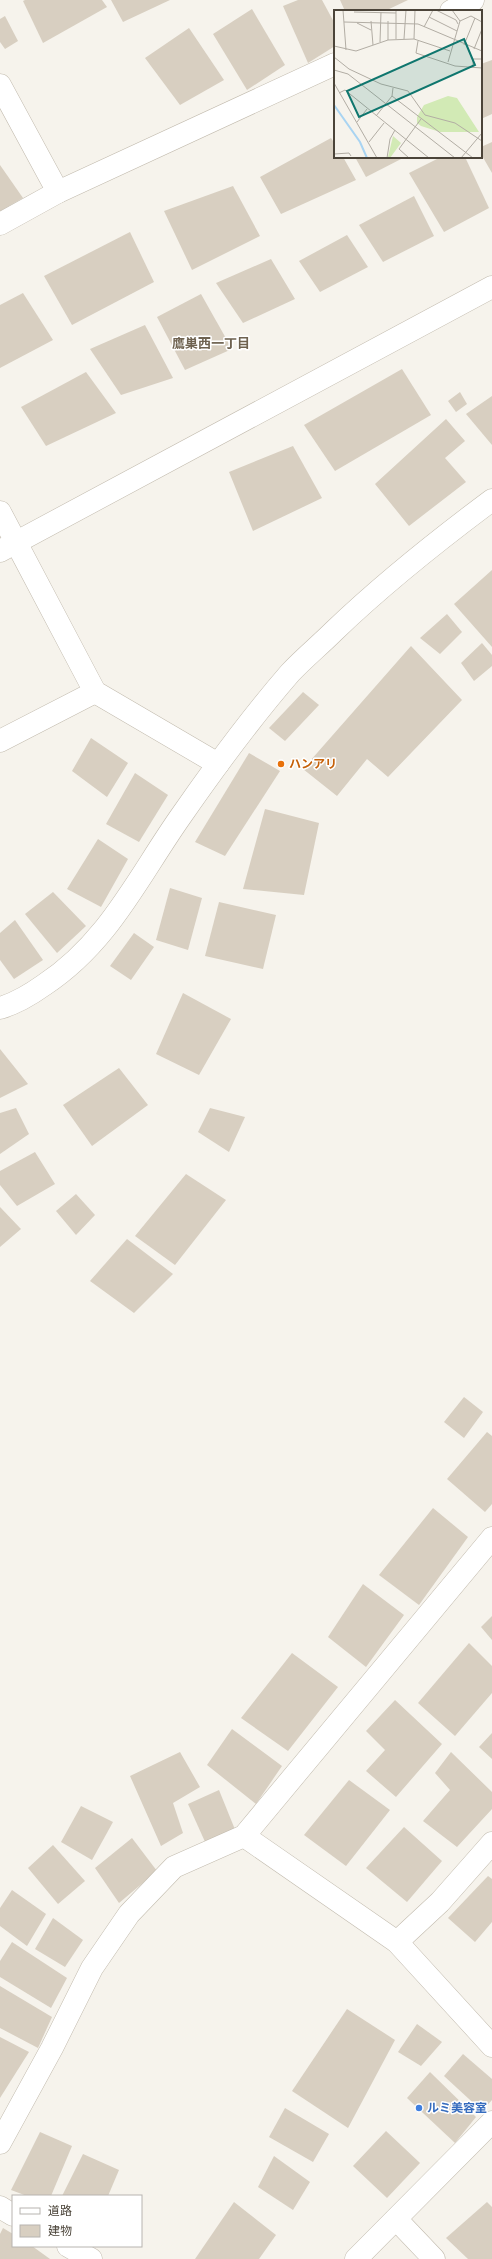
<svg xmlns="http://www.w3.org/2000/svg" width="492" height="2259" viewBox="0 0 492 2259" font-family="Signika,'Noto Sans JP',sans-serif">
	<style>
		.building { fill: #d8cfc1 }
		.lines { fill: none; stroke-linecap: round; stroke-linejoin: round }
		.minor-casing { stroke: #c2bbae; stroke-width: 23 }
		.minor { stroke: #fff; stroke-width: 22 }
		.food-dot { fill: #e8710a; stroke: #fff; stroke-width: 1.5 }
		.shop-dot { fill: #3f7fe0; stroke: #fff; stroke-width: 1.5 }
		.labels { text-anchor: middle; stroke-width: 3; stroke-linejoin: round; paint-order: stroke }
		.food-label { font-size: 12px; font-weight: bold; fill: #c56008; stroke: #fff; text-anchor: start }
		.shop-label { font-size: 12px; font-weight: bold; fill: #366cbe; stroke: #fff; text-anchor: start }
		.neighbourhood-label { font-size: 13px; font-weight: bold; fill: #6e6250; stroke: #fff }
		.inset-river { fill: none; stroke: #a9d4f2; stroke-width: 2 }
		.inset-road { fill: none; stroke: #b2ada4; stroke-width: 1 }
		.view { fill: #0f766e; fill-opacity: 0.15; stroke: #0f766e; stroke-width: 2 }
		.inset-edge { fill: none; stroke: #4b4439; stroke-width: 2 }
	</style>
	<rect width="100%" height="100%" fill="#f6f3ec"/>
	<g class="building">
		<path d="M25,0H102L107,7L43,43L23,1Z"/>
		<path d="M111,0H170L123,22Z"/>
		<path d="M298,0H322L335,24V46L308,63L283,6Z"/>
		<path d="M340,0H408L385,11H345Z"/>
		<path d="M252,9L285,65L247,90L213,34Z"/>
		<path d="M5,16L18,41L5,49L0,42V19Z"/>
		<path d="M189,28L224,80L180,105L145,58Z"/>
		<path d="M492,60V114L481,119V64Z"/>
		<path d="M331,138L335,144V157H343L356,180L281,214L260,177Z"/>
		<path d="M492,142V173L481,154V147Z"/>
		<path d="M355,157H405L366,177Z"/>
		<path d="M441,157H465L489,208L444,232L409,173Z"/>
		<path d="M0,165L23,198L0,211Z"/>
		<path d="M233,186L260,236L192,270L164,211Z"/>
		<path d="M414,196L434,236L383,262L359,225Z"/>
		<path d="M130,232L154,282L72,325L44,276Z"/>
		<path d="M347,235L368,267L320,292L299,261Z"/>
		<path d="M271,259L295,299L243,323L216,283Z"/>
		<path d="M23,293L53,340L0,368V305Z"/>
		<path d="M201,294L232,349L185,370L157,317Z"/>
		<path d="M145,325L173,378L121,395L90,349Z"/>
		<path d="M402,369L431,415L335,471L304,425Z"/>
		<path d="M86,372L116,413L46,446L21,407Z"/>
		<path d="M460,392L467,404L456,412L448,401Z"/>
		<path d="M492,396V445L466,414Z"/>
		<path d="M446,419L465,441L445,458L466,482L409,526L375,484Z"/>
		<path d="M293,446L322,498L253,531L229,472Z"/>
		<path d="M492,570V647L454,604Z"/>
		<path d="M447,614L462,632L440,654L420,638Z"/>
		<path d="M482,643L492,655V666L474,681L461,663Z"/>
		<path d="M411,646L462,700L388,777L367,759L337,796L303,769Z"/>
		<path d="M303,692L319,705L285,741L269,728Z"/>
		<path d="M91,738L128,763L107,797L72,771Z"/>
		<path d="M249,753L280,771L225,856L195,842Z"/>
		<path d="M135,773L168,795L139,842L106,824Z"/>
		<path d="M265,809L319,823L304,895L243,889Z"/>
		<path d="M98,839L128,859L101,907L67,889Z"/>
		<path d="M170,888L202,898L188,950L156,940Z"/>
		<path d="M53,892L86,926L57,953L25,914Z"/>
		<path d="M219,902L276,915L263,969L205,956Z"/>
		<path d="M15,920L43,960L14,979L0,960V933Z"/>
		<path d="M134,933L154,947L131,980L110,966Z"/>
		<path d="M183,993L231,1019L199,1075L156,1054Z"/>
		<path d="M0,1049L28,1084L0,1098Z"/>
		<path d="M119,1068L148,1105L92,1146L63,1105Z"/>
		<path d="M16,1108L29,1134L0,1154V1113Z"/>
		<path d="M210,1108L245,1117L229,1152L198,1132Z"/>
		<path d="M35,1152L55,1184L17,1206L0,1185V1171Z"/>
		<path d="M186,1174L226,1200L175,1265L135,1236Z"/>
		<path d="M76,1194L95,1215L76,1235L56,1211Z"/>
		<path d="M0,1207L21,1229L0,1247Z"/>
		<path d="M127,1239L173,1274L134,1313L90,1281Z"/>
		<path d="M464,1397L483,1412L464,1438L444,1422Z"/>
		<path d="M487,1432L492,1436V1504L485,1512L447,1479Z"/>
		<path d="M433,1508L468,1537L419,1605L379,1575Z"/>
		<path d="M363,1584L404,1615L366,1667L328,1637Z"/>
		<path d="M492,1616V1640L481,1627Z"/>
		<path d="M469,1643L492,1666V1693L455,1736L418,1703Z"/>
		<path d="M292,1653L338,1687L288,1751L241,1718Z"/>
		<path d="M395,1700L442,1744L396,1797L366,1771L385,1750L366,1731Z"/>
		<path d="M232,1729L282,1766L256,1804L207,1765Z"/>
		<path d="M492,1733V1759L479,1747Z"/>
		<path d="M180,1752L200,1787L173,1803L183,1833L161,1846L130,1776Z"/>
		<path d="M451,1752L492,1792V1809L457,1847L423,1821L450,1790L435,1773Z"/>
		<path d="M349,1780L390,1810L346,1866L304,1835Z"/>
		<path d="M219,1790L236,1832L206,1844L188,1804Z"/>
		<path d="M81,1806L113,1822L92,1860L61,1842Z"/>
		<path d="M404,1827L442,1861L407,1902L366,1868Z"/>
		<path d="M132,1838L157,1871L119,1903L95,1868Z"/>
		<path d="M53,1845L85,1881L58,1904L28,1868Z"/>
		<path d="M488,1876L492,1879V1922L475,1942L448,1918Z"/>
		<path d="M12,1890L46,1914L27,1946L0,1926V1908Z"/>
		<path d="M53,1918L83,1940L65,1967L35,1949Z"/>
		<path d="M12,1942L67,1978L51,2008L0,1977V1961Z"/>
		<path d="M0,1986L52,2017L38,2048L0,2028Z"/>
		<path d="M347,2009L395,2040L348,2128L292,2091Z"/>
		<path d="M417,2024L442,2042L421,2066L398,2052Z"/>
		<path d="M0,2037L29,2052L0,2098Z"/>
		<path d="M463,2054L492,2079V2100L482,2111L444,2076Z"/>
		<path d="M430,2072L476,2117L455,2143L407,2098Z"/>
		<path d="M285,2108L329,2134L313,2162L269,2137Z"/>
		<path d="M386,2131L420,2163L387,2198L353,2166Z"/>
		<path d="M40,2132L72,2146L51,2196H27L11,2190Z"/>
		<path d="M83,2154L119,2170L108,2196H62Z"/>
		<path d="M274,2156L310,2182L293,2210L258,2187Z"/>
		<path d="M234,2202L276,2235L259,2259H195Z"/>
		<path d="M487,2202L492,2207V2259H468L446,2238Z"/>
		<path d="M3,2228L13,2234V2246H32L50,2259H0V2234Z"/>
	</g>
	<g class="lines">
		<defs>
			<g id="minor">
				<path d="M451,11L473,0"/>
				<path d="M0,85L58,192"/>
				<path d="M0,224L58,192L335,64"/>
				<path d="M0,512L95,692L218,764"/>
				<path d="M0,551L492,287"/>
				<path d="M0,741L95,692"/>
				<path d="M0,1008C17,1003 30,995 44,985C109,942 138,877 181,816C215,767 251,718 290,673C304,658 320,645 334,631C384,583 437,541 492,500"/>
				<path d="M244,1836L397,1942L492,2046"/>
				<path d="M397,1942L440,1902L492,1843"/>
				<path d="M0,2143L52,2048L92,1968L129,1914L174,1867L244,1836L492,1538"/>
				<path d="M0,2207L13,2215"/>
				<path d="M396,2219L434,2259"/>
				<path d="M68,2246L91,2259"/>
				<path d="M356,2259L492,2122"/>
			</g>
		</defs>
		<use href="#minor" class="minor-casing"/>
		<use href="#minor" class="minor"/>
	</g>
	<circle class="food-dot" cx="281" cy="764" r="4"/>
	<circle class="shop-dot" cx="419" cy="2108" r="4"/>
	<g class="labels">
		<g class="food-label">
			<text x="289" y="768">ハンアリ</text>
		</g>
		<g class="shop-label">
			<text x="427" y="2112">ルミ美容室</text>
		</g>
		<g class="neighbourhood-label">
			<text x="211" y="348">鷹巣西一丁目</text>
		</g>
	</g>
	<g transform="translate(334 10)">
		<rect width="148" height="148" fill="#f6f3ec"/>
		<path d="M114,86L123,88L145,122H106L87,116L83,113V107L90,95ZM59,126L67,133L56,148L54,147Z" fill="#d2eab5"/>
		<path class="inset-river" d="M0,95L26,132L33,148"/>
		<path class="inset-road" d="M9,0L12,40M102,0L122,10L124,14M118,0L126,11M20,2L62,3M95,7L123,21M37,11L39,35M10,12L84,14L148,41M23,13L37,20M90,17L99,0M62,29V0M70,29L72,0M80,29L81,0M54,30V11M84,31L82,43L121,56L148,58M46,32L47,2M130,35L141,8M0,36L22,41L54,30L80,29L116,41M140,39L148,19M0,47L15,59L47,74L74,81L91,105L121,113L148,131M114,52L126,11L137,6L148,12M139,58V49H148M0,60L14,64L121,148M0,73L43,148M5,83L11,80L95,148M58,86L139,148M42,106L58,86L59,78M23,112L33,99M35,132L50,113M0,144L15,143L17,146M53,148L56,129L61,120M75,148L65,139L87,109M127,148L148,123"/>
		<path class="view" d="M130,29L141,55L25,107L13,81Z"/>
		<rect width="148" height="148" class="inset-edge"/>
	</g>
	<rect x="12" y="2195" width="130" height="52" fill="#ffffff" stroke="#b7b4b0"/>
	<rect x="20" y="2208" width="20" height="6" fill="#ffffff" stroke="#b7b4b0"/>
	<text x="48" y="2215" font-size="12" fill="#4b4439">道路</text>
	<rect x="20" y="2225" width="20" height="12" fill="#d8cfc1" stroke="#b7b4b0"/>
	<text x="48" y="2235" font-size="12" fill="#4b4439">建物</text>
</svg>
